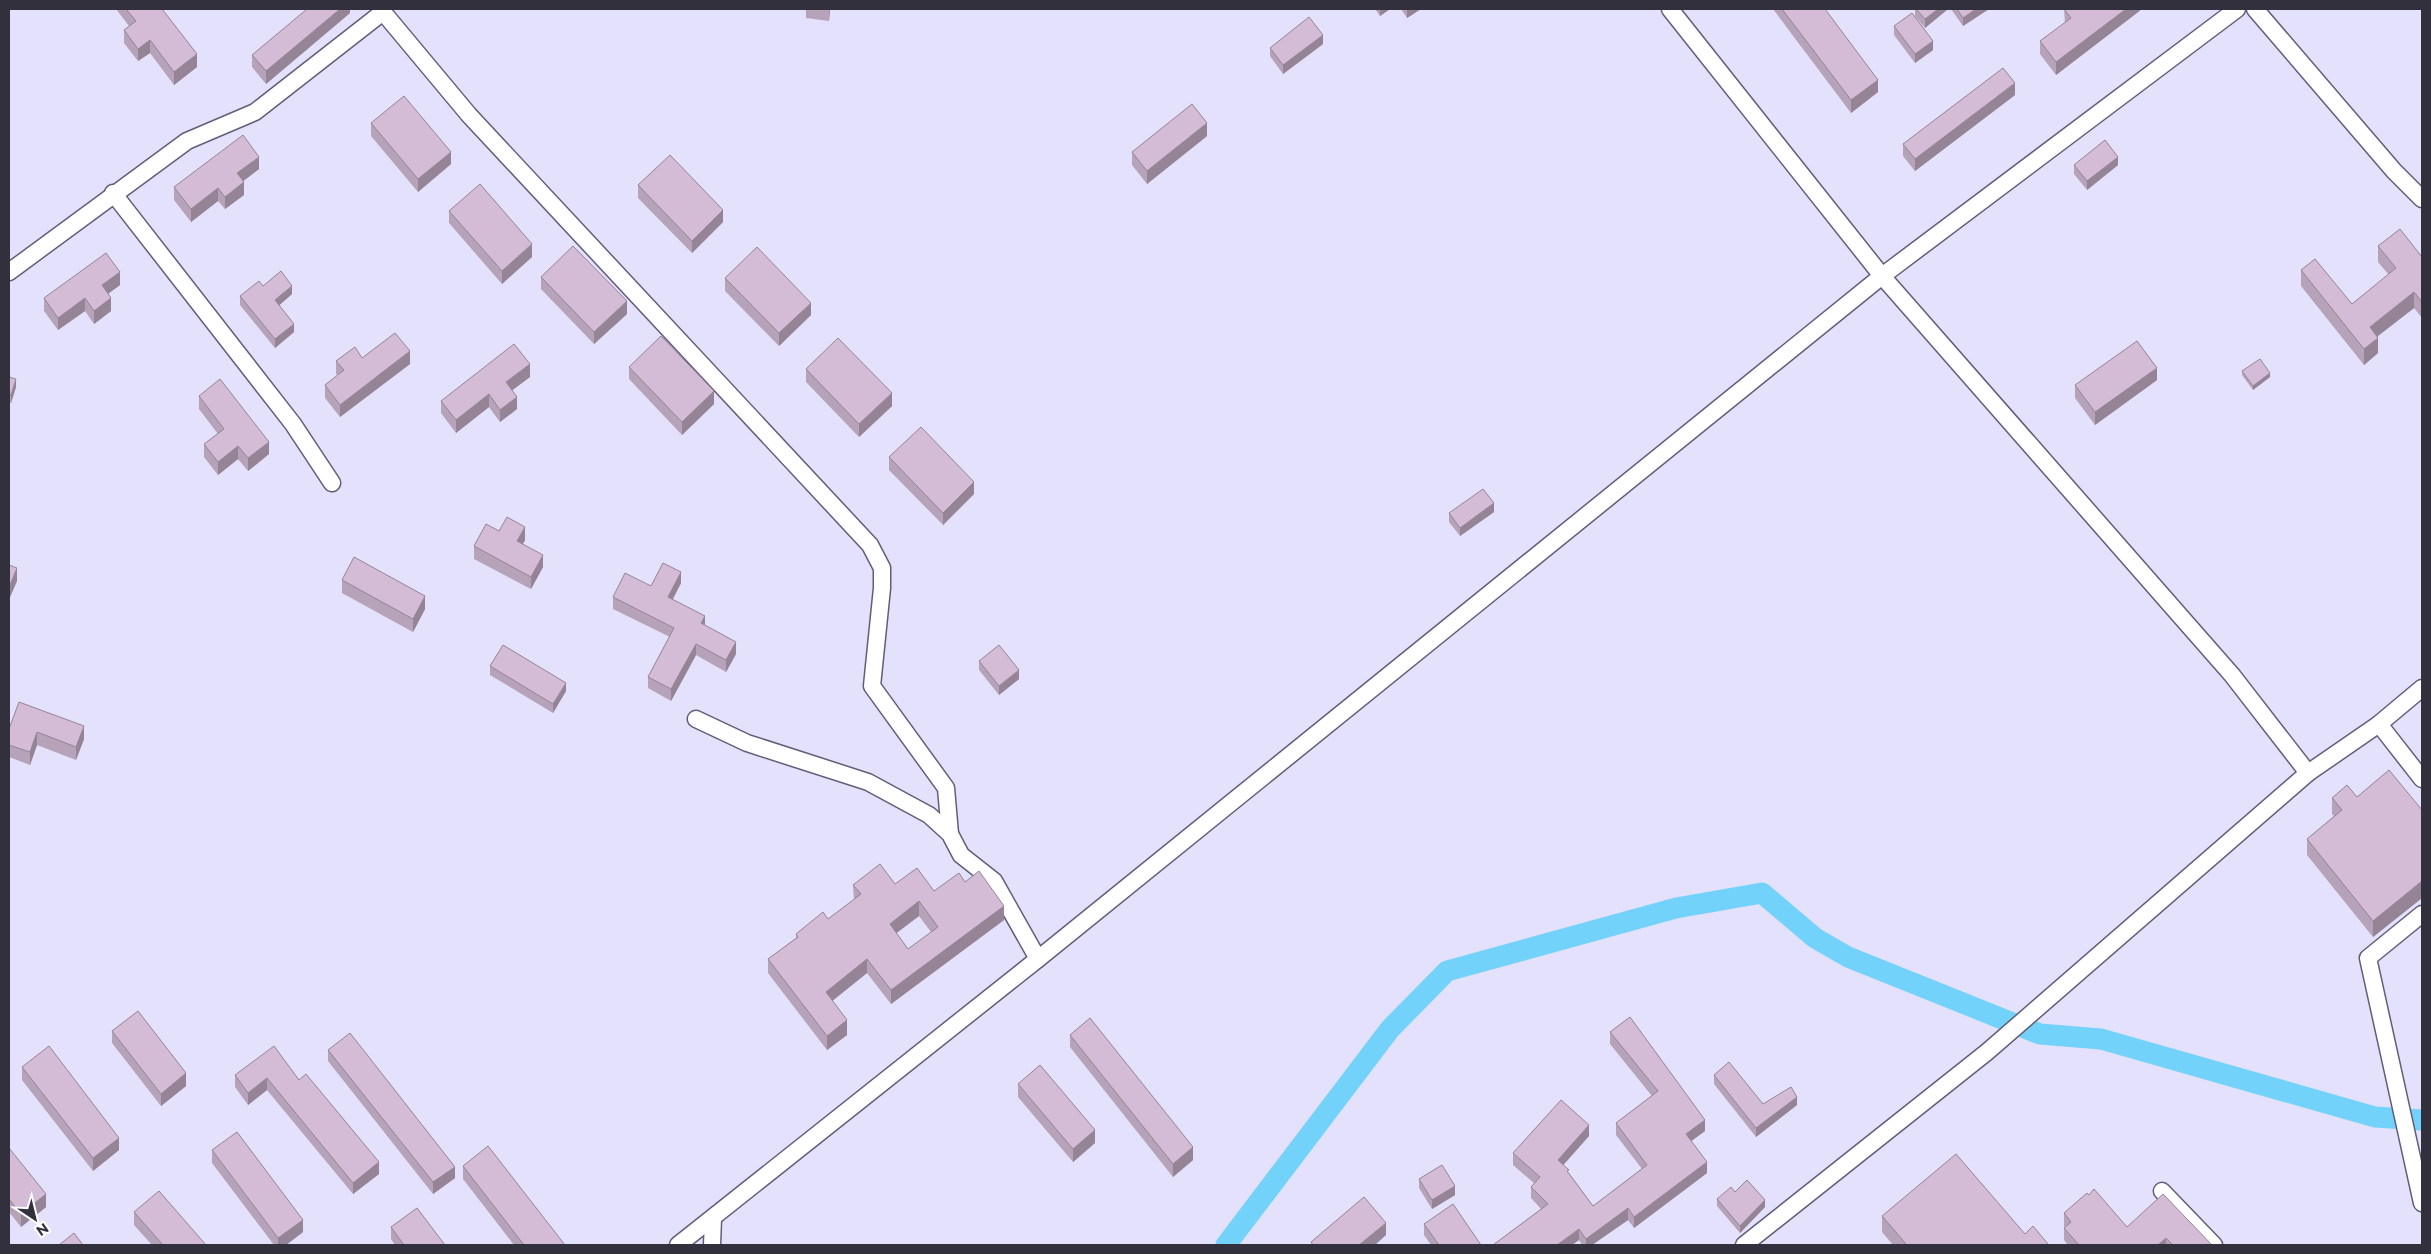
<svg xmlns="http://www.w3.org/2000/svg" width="2431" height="1254" viewBox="0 0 2431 1254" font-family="Montserrat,sans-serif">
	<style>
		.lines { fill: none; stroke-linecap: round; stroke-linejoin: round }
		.canal { stroke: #73d2f9; stroke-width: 21 }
		.street-casing { stroke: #615d7a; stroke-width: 19 }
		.street { stroke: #fff; stroke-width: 16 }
		.wall { fill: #b6a2b9; fill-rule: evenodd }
		.shaded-wall { fill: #948496 }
		.building { fill: #d4bcd7; stroke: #948496; fill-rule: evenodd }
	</style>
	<rect width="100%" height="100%" fill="#e4e1fc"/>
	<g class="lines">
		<path class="canal" d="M1226,1245L1390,1029L1447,971L1676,908L1762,893L1815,938L1848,957L2040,1034L2101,1039L2375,1117L2422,1120"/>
		<defs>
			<g id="street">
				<path d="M1670,9L1882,276L2232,675L2308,773"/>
				<path d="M2255,9L2394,171L2422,199"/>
				<path d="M383,12L469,115L870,545L882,568V588L872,686L946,788L950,834"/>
				<path d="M113,193L293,424L332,483"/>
				<path d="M9,272L187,141L255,112L383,12L384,9"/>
				<path d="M696,719L747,743L868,782L929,815L950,834L961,855L994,881L1038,959"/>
				<path d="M2379,724L2422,779"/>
				<path d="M2422,914L2368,958L2422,1203"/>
				<path d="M2162,1191L2214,1245"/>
				<path d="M678,1245L1038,959L1882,276L2237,9"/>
				<path d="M712,1245L713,1218"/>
				<path d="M1744,1245L1987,1052L2308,773L2379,724L2422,688"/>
			</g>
		</defs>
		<use href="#street" class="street-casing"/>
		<use href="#street" class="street"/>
	</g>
	<g class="wall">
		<path d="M116,9H162L197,67L174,85L150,53L138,61L124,43V30L129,26Z"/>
		<path d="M350,9V13L266,84L252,67V55Z"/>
		<path d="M806,9H830L829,21L806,18Z"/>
		<path d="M1375,9H1390L1380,16Z"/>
		<path d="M1401,9H1421L1407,18Z"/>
		<path d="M1773,9H1825L1878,92L1851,113Z"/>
		<path d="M1915,9H1948L1925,28L1915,16Z"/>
		<path d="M1951,9H1989L1963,26Z"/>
		<path d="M2064,9H2142L2056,75L2040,54V41L2065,23Z"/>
		<path d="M1894,26L1933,50L1915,63L1894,35Z"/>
		<path d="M1323,44L1283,74L1270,56V48Z"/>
		<path d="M2015,95L1915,171L1903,156V144Z"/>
		<path d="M371,123L451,164L418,192L371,136Z"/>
		<path d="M1207,136L1147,184L1132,165V152Z"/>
		<path d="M2074,165H2118L2087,190L2074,174Z"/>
		<path d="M259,169L243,181L244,195L225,209L218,201L191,222L174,200V187Z"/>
		<path d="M638,185L723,222L692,253L638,198Z"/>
		<path d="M449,211L532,257L502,284L449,223Z"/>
		<path d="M2378,246L2422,257V318L2414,308L2378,336V353L2364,365L2301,286V270L2352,304L2389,275L2378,262Z"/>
		<path d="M541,277L627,314L594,344L541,289Z"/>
		<path d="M725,278L811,315L779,346L725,291Z"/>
		<path d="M120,285L108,294L111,311L94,324L85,311L58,330L44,311V298Z"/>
		<path d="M263,286L292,294L279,305L294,332L275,348L240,305V296Z"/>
		<path d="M362,358L410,364L340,417L325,398V385L338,375L336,374V361Z"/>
		<path d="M629,367L714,404L682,435L629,379Z"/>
		<path d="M806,369L892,406L859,437L806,382Z"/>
		<path d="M2242,371L2270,377L2253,390L2242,375Z"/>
		<path d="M9,377L16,387L11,403H9Z"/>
		<path d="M530,377L512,390L517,409L500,422L489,407L456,433L441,413V401Z"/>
		<path d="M2157,380L2095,425L2075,398V385Z"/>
		<path d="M199,396L269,454L248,471L238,459L218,475L204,457V444L218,434L199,409Z"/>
		<path d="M889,457L974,494L943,525L889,470Z"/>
		<path d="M1494,512L1460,536L1449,522V513Z"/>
		<path d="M499,531L525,540L523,544L543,567L531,589L474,559V546Z"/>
		<path d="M9,565L17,581L10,597H9Z"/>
		<path d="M342,580L425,609L413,632L342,593Z"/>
		<path d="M681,583L673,599L705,626L736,654L726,672L696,655L671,701L648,688V677L670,637L613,609V597L651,586Z"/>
		<path d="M979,661L1019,679L999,695L979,670Z"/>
		<path d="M490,666L566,691L553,713L490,675Z"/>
		<path d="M9,729L84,739L76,760L37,745L30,765L9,757Z"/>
		<path d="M2357,797L2422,810V898L2373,937L2307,855V839L2334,816L2332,814V798Z"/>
		<path d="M965,882L1004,920L891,1004L867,973L832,1001L847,1035L827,1050L768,973V959L796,938V934L828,919L854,900L853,885L895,884L934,891ZM919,916L931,932L908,949L896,933Z"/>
		<path d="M112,1031L186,1086L161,1106L112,1043Z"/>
		<path d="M1610,1032L1705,1131L1691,1141L1707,1173L1634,1228L1628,1220L1592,1245H1582L1579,1240L1572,1245H1493L1541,1209L1531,1198V1187L1534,1183L1513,1165V1153L1589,1136L1563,1165L1593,1206L1642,1169L1616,1135V1123L1652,1096L1610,1044Z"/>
		<path d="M1070,1035L1193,1160L1173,1177L1070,1047Z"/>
		<path d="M328,1050L455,1178L433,1194L328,1061Z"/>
		<path d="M22,1067L119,1150L93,1171L22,1080Z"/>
		<path d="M235,1075L299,1080L379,1174L353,1194L267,1090L248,1105L235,1087Z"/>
		<path d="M1714,1075L1763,1104L1797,1105L1756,1137L1714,1084Z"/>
		<path d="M1018,1084L1095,1143L1073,1162L1018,1097Z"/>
		<path d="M9,1148L46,1207L21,1227L9,1212Z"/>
		<path d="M212,1150L303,1232L286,1245H274L212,1163Z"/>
		<path d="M463,1166L565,1245H514L463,1179Z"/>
		<path d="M1419,1179L1455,1195L1432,1209L1419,1188Z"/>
		<path d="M1735,1192L1765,1207L1740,1233L1717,1206V1199Z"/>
		<path d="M134,1212L206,1245H152L134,1225Z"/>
		<path d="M2064,1213L2127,1227L2212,1245H2068L2064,1240V1228L2065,1227L2064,1226Z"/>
		<path d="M1882,1216L2025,1234L2048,1245H1893L1882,1232Z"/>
		<path d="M1424,1224L1481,1245H1431L1424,1235Z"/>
		<path d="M391,1227L445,1245H395L391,1239Z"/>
	</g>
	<g class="shaded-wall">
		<path d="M340,9H350V13L266,84V71Z"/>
		<path d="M829,9H830L829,21Z"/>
		<path d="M1380,9H1390L1380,16Z"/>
		<path d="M1407,9H1421L1407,18Z"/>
		<path d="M1938,9H1948L1925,28V19Z"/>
		<path d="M1976,9H1989L1963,26V18Z"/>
		<path d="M2126,9H2142L2056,75V62Z"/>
		<path d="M1323,35V44L1283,74V65Z"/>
		<path d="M150,40V53L138,61V49Z"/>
		<path d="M1933,41V50L1915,63V54Z"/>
		<path d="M197,54V67L174,85V72Z"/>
		<path d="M1878,80V92L1851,113V100Z"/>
		<path d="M2015,83V95L1915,171V159Z"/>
		<path d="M1207,123V136L1147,184V171Z"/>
		<path d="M451,152V164L418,192V179Z"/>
		<path d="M259,157V169L237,186V173Z"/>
		<path d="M2118,157V165L2087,190V181Z"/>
		<path d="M244,182V195L225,209V197Z"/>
		<path d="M218,188V201L191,222V209Z"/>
		<path d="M723,210V222L692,253V241Z"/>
		<path d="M532,244V257L502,284V271Z"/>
		<path d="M120,272V285L102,298V285Z"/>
		<path d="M292,286V294L275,309V300Z"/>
		<path d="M2414,292V308L2370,342V327Z"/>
		<path d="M85,298V311L58,330V318Z"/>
		<path d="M111,298V311L94,324V311Z"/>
		<path d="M627,301V314L594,344V332Z"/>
		<path d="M811,303V315L779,346V333Z"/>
		<path d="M294,324V332L275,348V339Z"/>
		<path d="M2378,338V353L2364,365V349Z"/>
		<path d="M410,351V364L340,417V405Z"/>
		<path d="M530,364V377L506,395V382Z"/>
		<path d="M2157,368V380L2095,425V412Z"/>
		<path d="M2270,373V377L2253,390V386Z"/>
		<path d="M16,379V387L11,403V395Z"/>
		<path d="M714,391V404L682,435V422Z"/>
		<path d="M892,393V406L859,437V424Z"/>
		<path d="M489,394V407L456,433V420Z"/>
		<path d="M517,397V409L500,422V410Z"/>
		<path d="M269,442V454L248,471V458Z"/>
		<path d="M238,446V459L218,475V462Z"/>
		<path d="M974,482V494L943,525V513Z"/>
		<path d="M1494,503V512L1460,536V528Z"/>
		<path d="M525,527V540L517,554V541Z"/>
		<path d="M543,555V567L531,589V577Z"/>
		<path d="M17,568V581L10,597V585Z"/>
		<path d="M681,572V583L668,608V597Z"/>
		<path d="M425,596V609L413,632V619Z"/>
		<path d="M705,616V627L701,623Z"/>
		<path d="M736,642V654L726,672V660Z"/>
		<path d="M696,644V655L671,701V689Z"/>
		<path d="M1019,670V679L999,695V686Z"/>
		<path d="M566,683V691L553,713V704Z"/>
		<path d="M84,726V739L76,760V747Z"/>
		<path d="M37,732V745L30,765V752Z"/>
		<path d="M2422,881V898L2373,937V921Z"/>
		<path d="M919,901V916L890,938V924Z"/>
		<path d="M1004,906V920L891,1004V990Z"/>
		<path d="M867,959V973L826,1006V992Z"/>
		<path d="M847,1020V1035L827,1050V1036Z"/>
		<path d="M186,1073V1086L161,1106V1094Z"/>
		<path d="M267,1078V1090L248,1105V1093Z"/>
		<path d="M1797,1097V1105L1756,1137V1128Z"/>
		<path d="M1705,1120V1131L1686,1145V1134Z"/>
		<path d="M1589,1125V1136L1558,1171V1160Z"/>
		<path d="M1095,1130V1143L1073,1162V1149Z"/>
		<path d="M119,1138V1150L93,1171V1158Z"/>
		<path d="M1193,1147V1160L1173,1177V1164Z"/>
		<path d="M379,1162V1174L353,1194V1183Z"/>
		<path d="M1707,1162V1173L1634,1228V1217Z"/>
		<path d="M455,1167V1178L433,1194V1182Z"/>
		<path d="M1455,1186V1195L1432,1209V1200Z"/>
		<path d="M46,1194V1207L21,1227V1214Z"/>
		<path d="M1765,1200V1207L1740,1233V1226Z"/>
		<path d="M1628,1208V1220L1592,1245H1586V1239Z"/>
		<path d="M303,1220V1232L286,1245H278V1238Z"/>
		<path d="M1386,1223V1235L1375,1245H1359Z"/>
		<path d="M1579,1229V1240L1572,1245H1557Z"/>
		<path d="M2166,1238V1245H2158Z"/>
	</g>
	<g class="building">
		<path d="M126,9H162L197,54L174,72L150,40L138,49L124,30L136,21Z"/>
		<path d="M307,9H340L266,71L252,55Z"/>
		<path d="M1782,9H1825L1878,80L1851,100Z"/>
		<path d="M1916,9H1938L1925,19Z"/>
		<path d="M1957,9H1976L1963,18Z"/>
		<path d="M2064,9H2126L2056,62L2040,41L2071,18Z"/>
		<path d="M1912,13L1933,41L1915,54L1894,26Z"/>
		<path d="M1309,17L1323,35L1283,65L1270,48Z"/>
		<path d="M2003,68L2015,83L1915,159L1903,144Z"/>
		<path d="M404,96L451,152L418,179L371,123Z"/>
		<path d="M1192,104L1207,123L1147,171L1132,152Z"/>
		<path d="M243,135L259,157L237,173L244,182L225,197L218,188L191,209L174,187Z"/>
		<path d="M2105,140L2118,157L2087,181L2074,165Z"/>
		<path d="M670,155L723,210L692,241L638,185Z"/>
		<path d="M480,184L532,244L502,271L449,211Z"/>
		<path d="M2400,229L2422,257V302L2414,292L2370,327L2378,338L2364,349L2301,270L2315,259L2352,304L2396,268L2378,246Z"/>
		<path d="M573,246L627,301L594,332L541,277Z"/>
		<path d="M757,247L811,303L779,333L725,278Z"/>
		<path d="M106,253L120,272L102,285L111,298L94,311L85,298L58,318L44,298Z"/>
		<path d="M281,271L292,286L275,300L294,324L275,339L240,296L259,281L263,286Z"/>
		<path d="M395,333L410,351L340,405L325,385L344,370L336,361L355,347L362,358Z"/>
		<path d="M661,336L714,391L682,422L629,367Z"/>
		<path d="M838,338L892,393L859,424L806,369Z"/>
		<path d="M2137,341L2157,368L2095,412L2075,385Z"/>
		<path d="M514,344L530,364L506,382L517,397L500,410L489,394L456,420L441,401Z"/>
		<path d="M2260,359L2270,373L2253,386L2242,371Z"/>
		<path d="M9,377L16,379L11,395L9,394Z"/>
		<path d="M220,379L269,442L248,458L238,446L218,462L204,444L224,429L199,396Z"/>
		<path d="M921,427L974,482L943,513L889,457Z"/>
		<path d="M1483,489L1494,503L1460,528L1449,513Z"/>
		<path d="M507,517L525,527L517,541L543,555L531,577L474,546L486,524L499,531Z"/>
		<path d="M354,557L425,596L413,619L342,580Z"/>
		<path d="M663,563L681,572L668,597L705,616L701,623L736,642L726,660L696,644L671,689L648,677L674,628L613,597L625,573L651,586Z"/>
		<path d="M9,565L17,568L10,585L9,584Z"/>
		<path d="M503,645L566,683L553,704L490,666Z"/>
		<path d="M999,645L1019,670L999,686L979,661Z"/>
		<path d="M19,702L84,726L76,747L37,732L30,752L9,745V729Z"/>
		<path d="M2389,770L2422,810V881L2373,921L2307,839L2342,810L2332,798L2347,785L2357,797Z"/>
		<path d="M880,864L895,884L917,868L934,891L959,873L965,882L979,871L1004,906L891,990L867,959L826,992L847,1020L827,1036L768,959L798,937L796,934L823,912L828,919L861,894L853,885ZM919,901L938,927L908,949L890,924Z"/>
		<path d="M138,1011L186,1073L161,1094L112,1031Z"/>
		<path d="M1630,1017L1705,1120L1686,1134L1707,1162L1634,1217L1628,1208L1586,1239L1579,1229L1557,1245H1493L1548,1204L1531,1187L1540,1177L1513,1153L1561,1100L1589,1125L1558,1160L1569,1170L1567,1171L1593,1206L1647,1165L1616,1123L1658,1091L1610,1032Z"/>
		<path d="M1090,1018L1193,1147L1173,1164L1070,1035Z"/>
		<path d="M350,1033L455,1167L433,1182L328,1050Z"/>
		<path d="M49,1046L119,1138L93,1158L22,1067Z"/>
		<path d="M274,1046L299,1080L306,1074L379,1162L353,1183L267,1078L248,1093L235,1075Z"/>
		<path d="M1729,1062L1763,1104L1791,1087L1797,1097L1756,1128L1714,1075Z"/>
		<path d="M1040,1065L1095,1130L1073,1149L1018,1084Z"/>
		<path d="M237,1132L303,1220L278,1238L212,1150Z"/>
		<path d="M488,1146L565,1245H524L463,1166Z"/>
		<path d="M9,1148L46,1194L21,1214L9,1199Z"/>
		<path d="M1956,1154L2025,1234L2033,1226L2048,1244L2046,1245H1907L1882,1216Z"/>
		<path d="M1442,1165L1455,1186L1432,1200L1419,1179Z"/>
		<path d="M1747,1180L1765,1200L1740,1226L1717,1199L1731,1187L1735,1192Z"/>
		<path d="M2094,1189L2127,1227L2163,1194L2212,1245H2173L2166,1238L2158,1245H2079L2064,1228L2071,1222L2064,1213L2087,1193L2089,1195Z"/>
		<path d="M159,1191L206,1245H163L134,1212Z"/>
		<path d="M1364,1197L1386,1223L1359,1245H1313L1311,1242Z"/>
		<path d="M1453,1204L1481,1245H1439L1424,1224Z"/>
		<path d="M417,1208L445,1245H404L391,1227Z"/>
		<path d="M74,1233L83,1245H59Z"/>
	</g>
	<rect width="2431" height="1254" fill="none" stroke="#32303d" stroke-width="20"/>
	<g transform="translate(35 1219) rotate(145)" stroke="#ffffff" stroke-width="4" paint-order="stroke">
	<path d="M0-4L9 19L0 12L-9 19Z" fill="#32303d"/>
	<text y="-8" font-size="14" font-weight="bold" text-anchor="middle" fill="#32303d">N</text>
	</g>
</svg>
